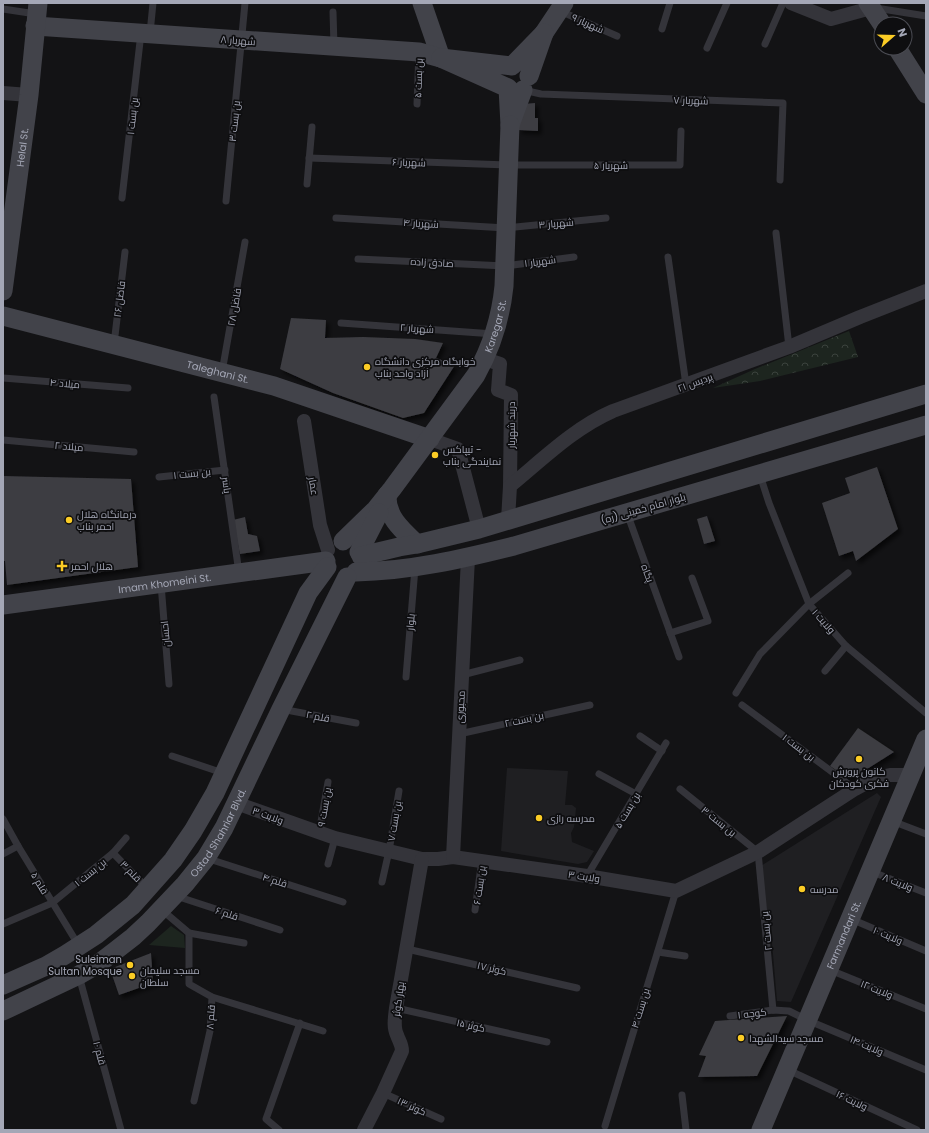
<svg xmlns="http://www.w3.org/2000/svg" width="929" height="1133" viewBox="0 0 929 1133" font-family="Poppins,Cairo,sans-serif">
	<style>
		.built { fill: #1f1f22 }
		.green { fill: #1d251f }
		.park { fill: url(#park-crowns) }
		.building { fill: #3d3d42; filter: url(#shadow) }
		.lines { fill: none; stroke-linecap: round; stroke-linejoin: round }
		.lane { stroke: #34343a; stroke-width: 7 }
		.street { stroke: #34343a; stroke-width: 14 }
		.secondary { stroke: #42434a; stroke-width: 19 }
		.poi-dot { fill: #fbcc25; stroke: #0e0e10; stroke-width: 1.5 }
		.labels { text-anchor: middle; stroke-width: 3.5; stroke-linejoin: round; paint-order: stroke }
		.street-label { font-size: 10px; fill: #a4a7b6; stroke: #0e0e10 }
		.poi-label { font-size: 10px; fill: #a4a7b6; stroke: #0e0e10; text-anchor: start }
	</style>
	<defs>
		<pattern id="park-crowns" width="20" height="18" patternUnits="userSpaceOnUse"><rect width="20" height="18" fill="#1d251f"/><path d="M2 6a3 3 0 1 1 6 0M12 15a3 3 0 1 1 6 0" fill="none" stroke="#3b423d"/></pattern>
		<filter id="shadow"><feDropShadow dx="3.5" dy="3.5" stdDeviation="2" flood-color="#0009"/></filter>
	</defs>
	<rect width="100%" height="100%" fill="#131315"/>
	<g class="built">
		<path d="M507,768L568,771L565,805H572L576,808L574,827L571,833L572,842L594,851L587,862L578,864L501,851Z"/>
		<path d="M877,793L881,797L791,1002L777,1001L770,919L765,912L761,866Z"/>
	</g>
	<path class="green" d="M171,926L184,935L185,948L149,945Z"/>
	<path class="park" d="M849,331L858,357L760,381L713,388L755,369Z"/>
	<g class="building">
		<path d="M535,103V118H538V131L518,130L523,104Z"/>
		<path d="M291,318L326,320L325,338L363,337L415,339L443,343L436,358L455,365L424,413L403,418L333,393L280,369Z"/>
		<path d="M877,467L898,529L856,561L853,551L839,556L822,503L850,493L845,478Z"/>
		<path d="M3,476L131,479L138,567L7,585L5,561H3Z"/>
		<path d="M707,516L715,541L704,544L697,519Z"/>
		<path d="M245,517L248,534L257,536L260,551L240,554L233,520Z"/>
		<path d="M858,728L894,752L856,776L848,778L830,766Z"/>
		<path d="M151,953L153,983L119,995L110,969Z"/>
		<path d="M787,1016L757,1076L698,1077L706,1056L699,1055L715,1021Z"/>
	</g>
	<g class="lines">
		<g class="lane">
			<path d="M876,8L926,16"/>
			<path d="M3,9L36,14"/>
			<path d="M560,11L617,36"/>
			<path d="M333,12L334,46"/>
			<path d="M662,29L670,3"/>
			<path d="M150,33L153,3"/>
			<path d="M765,44L783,3"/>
			<path d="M707,48L727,3"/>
			<path d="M523,90L541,94L783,103L780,180"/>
			<path d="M417,104L419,52"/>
			<path d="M309,158L508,165H680L681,131"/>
			<path d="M307,184L312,127"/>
			<path d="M122,198L141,33"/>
			<path d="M226,201L245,3"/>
			<path d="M336,218L506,228L606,218"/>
			<path d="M776,233L789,347"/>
			<path d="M668,257L686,385"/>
			<path d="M358,259L505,266L574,257"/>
			<path d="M341,323L494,334"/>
			<path d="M114,344L125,252"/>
			<path d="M222,372L245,242"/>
			<path d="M3,378L128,388"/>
			<path d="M214,397L239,573"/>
			<path d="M3,440L134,452"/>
			<path d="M760,475L769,503L809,604L846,646L926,713"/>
			<path d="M159,477L225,470"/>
			<path d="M627,513L679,657"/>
			<path d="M161,584L169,684"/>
			<path d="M670,633L708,621L692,578"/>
			<path d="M825,671L846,646"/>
			<path d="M462,675L520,660"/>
			<path d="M406,677L415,568"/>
			<path d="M736,693L760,654L809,604L848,573"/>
			<path d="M742,705L855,789"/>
			<path d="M281,709L356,723"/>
			<path d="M459,734L590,705"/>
			<path d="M640,736L662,751"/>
			<path d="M172,756L223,773"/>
			<path d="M599,774L636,794"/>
			<path d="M680,789L758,852L773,1010"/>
			<path d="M3,819L18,846L79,946"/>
			<path d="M892,821L926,834"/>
			<path d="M319,833L328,782"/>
			<path d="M113,853L146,887"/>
			<path d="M3,854L18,846"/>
			<path d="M206,858L343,902"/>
			<path d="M328,864L335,838"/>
			<path d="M870,871L926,893"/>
			<path d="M587,876L666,743"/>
			<path d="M382,882L389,851L399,791"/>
			<path d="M176,896L280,930"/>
			<path d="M162,910L189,933V984L212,997L210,1031L194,1101"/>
			<path d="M475,910L482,860"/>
			<path d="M851,919L926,951"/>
			<path d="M3,924L52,903L113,853L126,838"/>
			<path d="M189,933L244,943"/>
			<path d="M407,949L577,988"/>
			<path d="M658,952L685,956"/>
			<path d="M830,970L926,1009"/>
			<path d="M79,976L121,1130"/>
			<path d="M212,997L323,1031"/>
			<path d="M396,1008L547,1042"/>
			<path d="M730,1016L773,1010L789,1011L807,1020L926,1070"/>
			<path d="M786,1069L917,1130"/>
			<path d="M383,1093L441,1119"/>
			<path d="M682,1095L686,1130"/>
			<path d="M605,1126L676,891"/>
			<path d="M279,1130L266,1119L300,1023"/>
		</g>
		<g class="street">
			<path d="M791,3L831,19L871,8"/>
			<path d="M3,93L29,95"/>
			<path d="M485,359L500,364L498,390L511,395L510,486"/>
			<path d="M304,421L320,525L328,550"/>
			<path d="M430,439L458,449L479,529"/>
			<path d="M508,520L510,486C543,459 574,428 613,411L789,347L860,317L926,291"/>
			<path d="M236,803L335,838L422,859H438L453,857L587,876L676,891L758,852L855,789L875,778L890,775H911"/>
			<path d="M453,857L468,558"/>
			<path d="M364,1130L383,1093L402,1051C402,1044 399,1041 397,1035C393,1027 395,1017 396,1008L422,859"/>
		</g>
		<g class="secondary">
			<path d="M422,3L441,58"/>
			<path d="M868,3L882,24"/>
			<path d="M35,26L419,52L441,58"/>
			<path d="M544,33L564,3"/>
			<path d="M897,48L926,94"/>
			<path d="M523,90L510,125L508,88L441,58L512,66L544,33L529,76"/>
			<path id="s1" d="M3,291L29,95L38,3"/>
			<path id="s2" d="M3,316L274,386L430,439"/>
			<path d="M387,495C386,517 403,531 417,544"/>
			<path id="s3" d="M343,541L376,509L392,489L476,375C491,348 501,317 504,286L510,125"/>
			<path d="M359,552L379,513"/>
			<path d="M361,556L399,547L417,544L479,529L926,394"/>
			<path d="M356,572C410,571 462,559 514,546L926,425"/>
			<path id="s4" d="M3,605L326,561"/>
			<path d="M3,985L46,966L65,955L96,935L133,905L173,860L193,831L215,793L308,593L327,567"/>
			<path id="s5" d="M3,1011L79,975L98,964L115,951L133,937L148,923L185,884L206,858L224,828L281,709L347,577"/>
			<path id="s6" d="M761,1130L926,739"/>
		</g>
	</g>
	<g class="poi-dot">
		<circle cx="367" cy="367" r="4"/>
		<circle cx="435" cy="455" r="4"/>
		<circle cx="69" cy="520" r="4"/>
		<path d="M60 560h4v4h4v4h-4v4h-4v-4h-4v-4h4z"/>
		<circle cx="859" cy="759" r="4"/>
		<circle cx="539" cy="818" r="4"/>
		<circle cx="802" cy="889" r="4"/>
		<circle cx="130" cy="965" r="4"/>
		<circle cx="132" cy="976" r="4"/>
		<circle cx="741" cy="1038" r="4"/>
	</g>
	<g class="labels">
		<g class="street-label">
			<text transform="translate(588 23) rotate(24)" y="4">شهریار ۹</text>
			<text transform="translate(238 40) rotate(4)" y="4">شهریار ۸</text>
			<text transform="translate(418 78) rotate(-88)" y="4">بن بست ۵</text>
			<text transform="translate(691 100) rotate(2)" y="4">شهریار ۷</text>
			<text transform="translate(132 116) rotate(-84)" y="4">بن بست ۱</text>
			<text transform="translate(234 121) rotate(-84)" y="4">بن بست ۳</text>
			<text dy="4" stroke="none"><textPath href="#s1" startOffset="145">Helal St.</textPath></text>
			<text transform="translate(409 162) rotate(2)" y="4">شهریار ۶</text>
			<text x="611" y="169">شهریار ۵</text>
			<text transform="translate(421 223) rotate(3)" y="4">شهریار ۴</text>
			<text transform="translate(556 223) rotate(-5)" y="4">شهریار ۳</text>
			<text transform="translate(540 261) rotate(-7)" y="4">شهریار ۱</text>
			<text transform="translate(432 262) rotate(3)" y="4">صادق زاده</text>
			<text transform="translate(119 299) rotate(-83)" y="4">فاضل ۲۶</text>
			<text transform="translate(234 307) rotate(-80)" y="4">فاضل ۲۸</text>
			<text dy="4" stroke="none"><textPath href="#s3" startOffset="266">Karegar St.</textPath></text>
			<text transform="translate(417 328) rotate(4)" y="4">شهریار ۲</text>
			<text dy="4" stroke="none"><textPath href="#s2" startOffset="222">Taleghani St.</textPath></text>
			<text transform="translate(695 382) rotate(-20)" y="4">پردیس ۲۱</text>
			<text transform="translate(65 383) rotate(5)" y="4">میلاد ۴</text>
			<text transform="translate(511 425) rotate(-90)" y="4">دربند شهریار</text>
			<text transform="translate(69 446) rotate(5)" y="4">میلاد ۲</text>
			<text transform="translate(192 473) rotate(-6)" y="4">بن بست ۱</text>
			<text transform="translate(227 485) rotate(82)" y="4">یاسر</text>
			<text transform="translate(314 486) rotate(81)" y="4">عمار</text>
			<text transform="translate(643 508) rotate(-16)" y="4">بلوار امام خمینی (ره)</text>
			<text transform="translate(648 573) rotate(70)" y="4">پگاه</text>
			<text dy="4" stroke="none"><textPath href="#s4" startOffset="163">Imam Khomeini St.</textPath></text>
			<text transform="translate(824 621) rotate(48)" y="4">ولایت ۱</text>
			<text transform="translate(410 622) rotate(-85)" y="4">بلوار</text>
			<text transform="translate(165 634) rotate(-95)" y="4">احسان</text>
			<text transform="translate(460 707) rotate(-87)" y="4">محبوری</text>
			<text transform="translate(318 716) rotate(11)" y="4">قلم ۲</text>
			<text transform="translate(524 719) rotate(-13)" y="4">بن بست ۲</text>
			<text transform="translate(799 747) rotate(37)" y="4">بن بست ۱</text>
			<text transform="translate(324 807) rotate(-80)" y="4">بن بست ۹</text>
			<text transform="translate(627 810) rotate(-59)" y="4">بن بست ۵</text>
			<text transform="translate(268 815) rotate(20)" y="4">ولایت ۳</text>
			<text transform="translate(394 821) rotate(-80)" y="4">بن بست ۷</text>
			<text transform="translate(719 821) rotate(39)" y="4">بن بست ۳</text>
			<text dy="4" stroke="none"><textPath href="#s5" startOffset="286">Ostad Shahriar Blvd.</textPath></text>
			<text transform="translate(131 871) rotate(46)" y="4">قلم ۳</text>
			<text transform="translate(90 872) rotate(-39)" y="4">بن بست ۱</text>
			<text transform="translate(584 876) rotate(9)" y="4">ولایت ۳</text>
			<text transform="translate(275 880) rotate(18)" y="4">قلم ۴</text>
			<text transform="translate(898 882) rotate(22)" y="4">ولایت ۸</text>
			<text transform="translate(40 883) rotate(59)" y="4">قلم ۵</text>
			<text transform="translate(479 885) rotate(-82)" y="4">بن بست ۶</text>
			<text transform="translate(227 913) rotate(18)" y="4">قلم ۶</text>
			<text transform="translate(766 931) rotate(-96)" y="4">بن بست ۲</text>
			<text dy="4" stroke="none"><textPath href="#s6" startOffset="212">Farmandari St.</textPath></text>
			<text transform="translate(888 935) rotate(23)" y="4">ولایت ۱۰</text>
			<text transform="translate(492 968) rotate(13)" y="4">کوثر ۱۷</text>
			<text transform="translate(877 989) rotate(22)" y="4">ولایت ۱۲</text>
			<text transform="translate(398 999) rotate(-82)" y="4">بهار کوثر</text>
			<text transform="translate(640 1008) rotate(-73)" y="4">بن بست ۴</text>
			<text transform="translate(752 1013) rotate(-7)" y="4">کوچه ۱</text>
			<text transform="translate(210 1017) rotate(-86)" y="4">قلم ۸</text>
			<text transform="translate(471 1025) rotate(13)" y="4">کوثر ۱۵</text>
			<text transform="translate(867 1045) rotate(23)" y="4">ولایت ۱۴</text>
			<text transform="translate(100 1053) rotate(75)" y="4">قلم ۱۰</text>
			<text transform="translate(852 1100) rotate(25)" y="4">ولایت ۱۶</text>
			<text transform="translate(412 1106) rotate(24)" y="4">کوثر ۱۳</text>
		</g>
		<g class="poi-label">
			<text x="375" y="365">خوابگاه مرکزی دانشگاه<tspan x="375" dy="12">آزاد واحد بناب</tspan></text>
			<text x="443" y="453">تیپاکس -<tspan x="443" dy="12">نمایندگی بناب</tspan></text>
			<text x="77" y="518">درمانگاه هلال<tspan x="77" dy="12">احمر بناب</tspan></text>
			<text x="71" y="570">هلال احمر</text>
			<text x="859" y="775" text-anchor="middle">کانون پرورش<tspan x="859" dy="12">فکری کودکان</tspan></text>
			<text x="547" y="822">مدرسه رازی</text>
			<text x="810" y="893">مدرسه</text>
			<text x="122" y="963" text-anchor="end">Suleiman<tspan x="122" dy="12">Sultan Mosque</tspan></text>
			<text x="140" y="974">مسجد سلیمان<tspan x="140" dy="12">سلطان</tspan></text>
			<text x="749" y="1042">مسجد سیدالشهدا</text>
		</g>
	</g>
	<rect width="929" height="1133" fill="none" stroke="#a4a7b6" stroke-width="8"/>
	<g transform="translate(893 36) rotate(70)"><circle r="19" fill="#0e0e10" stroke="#4a4b52"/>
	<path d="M0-3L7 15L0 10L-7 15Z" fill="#fbcc25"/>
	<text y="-6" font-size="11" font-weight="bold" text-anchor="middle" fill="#a4a7b6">N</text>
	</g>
</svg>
